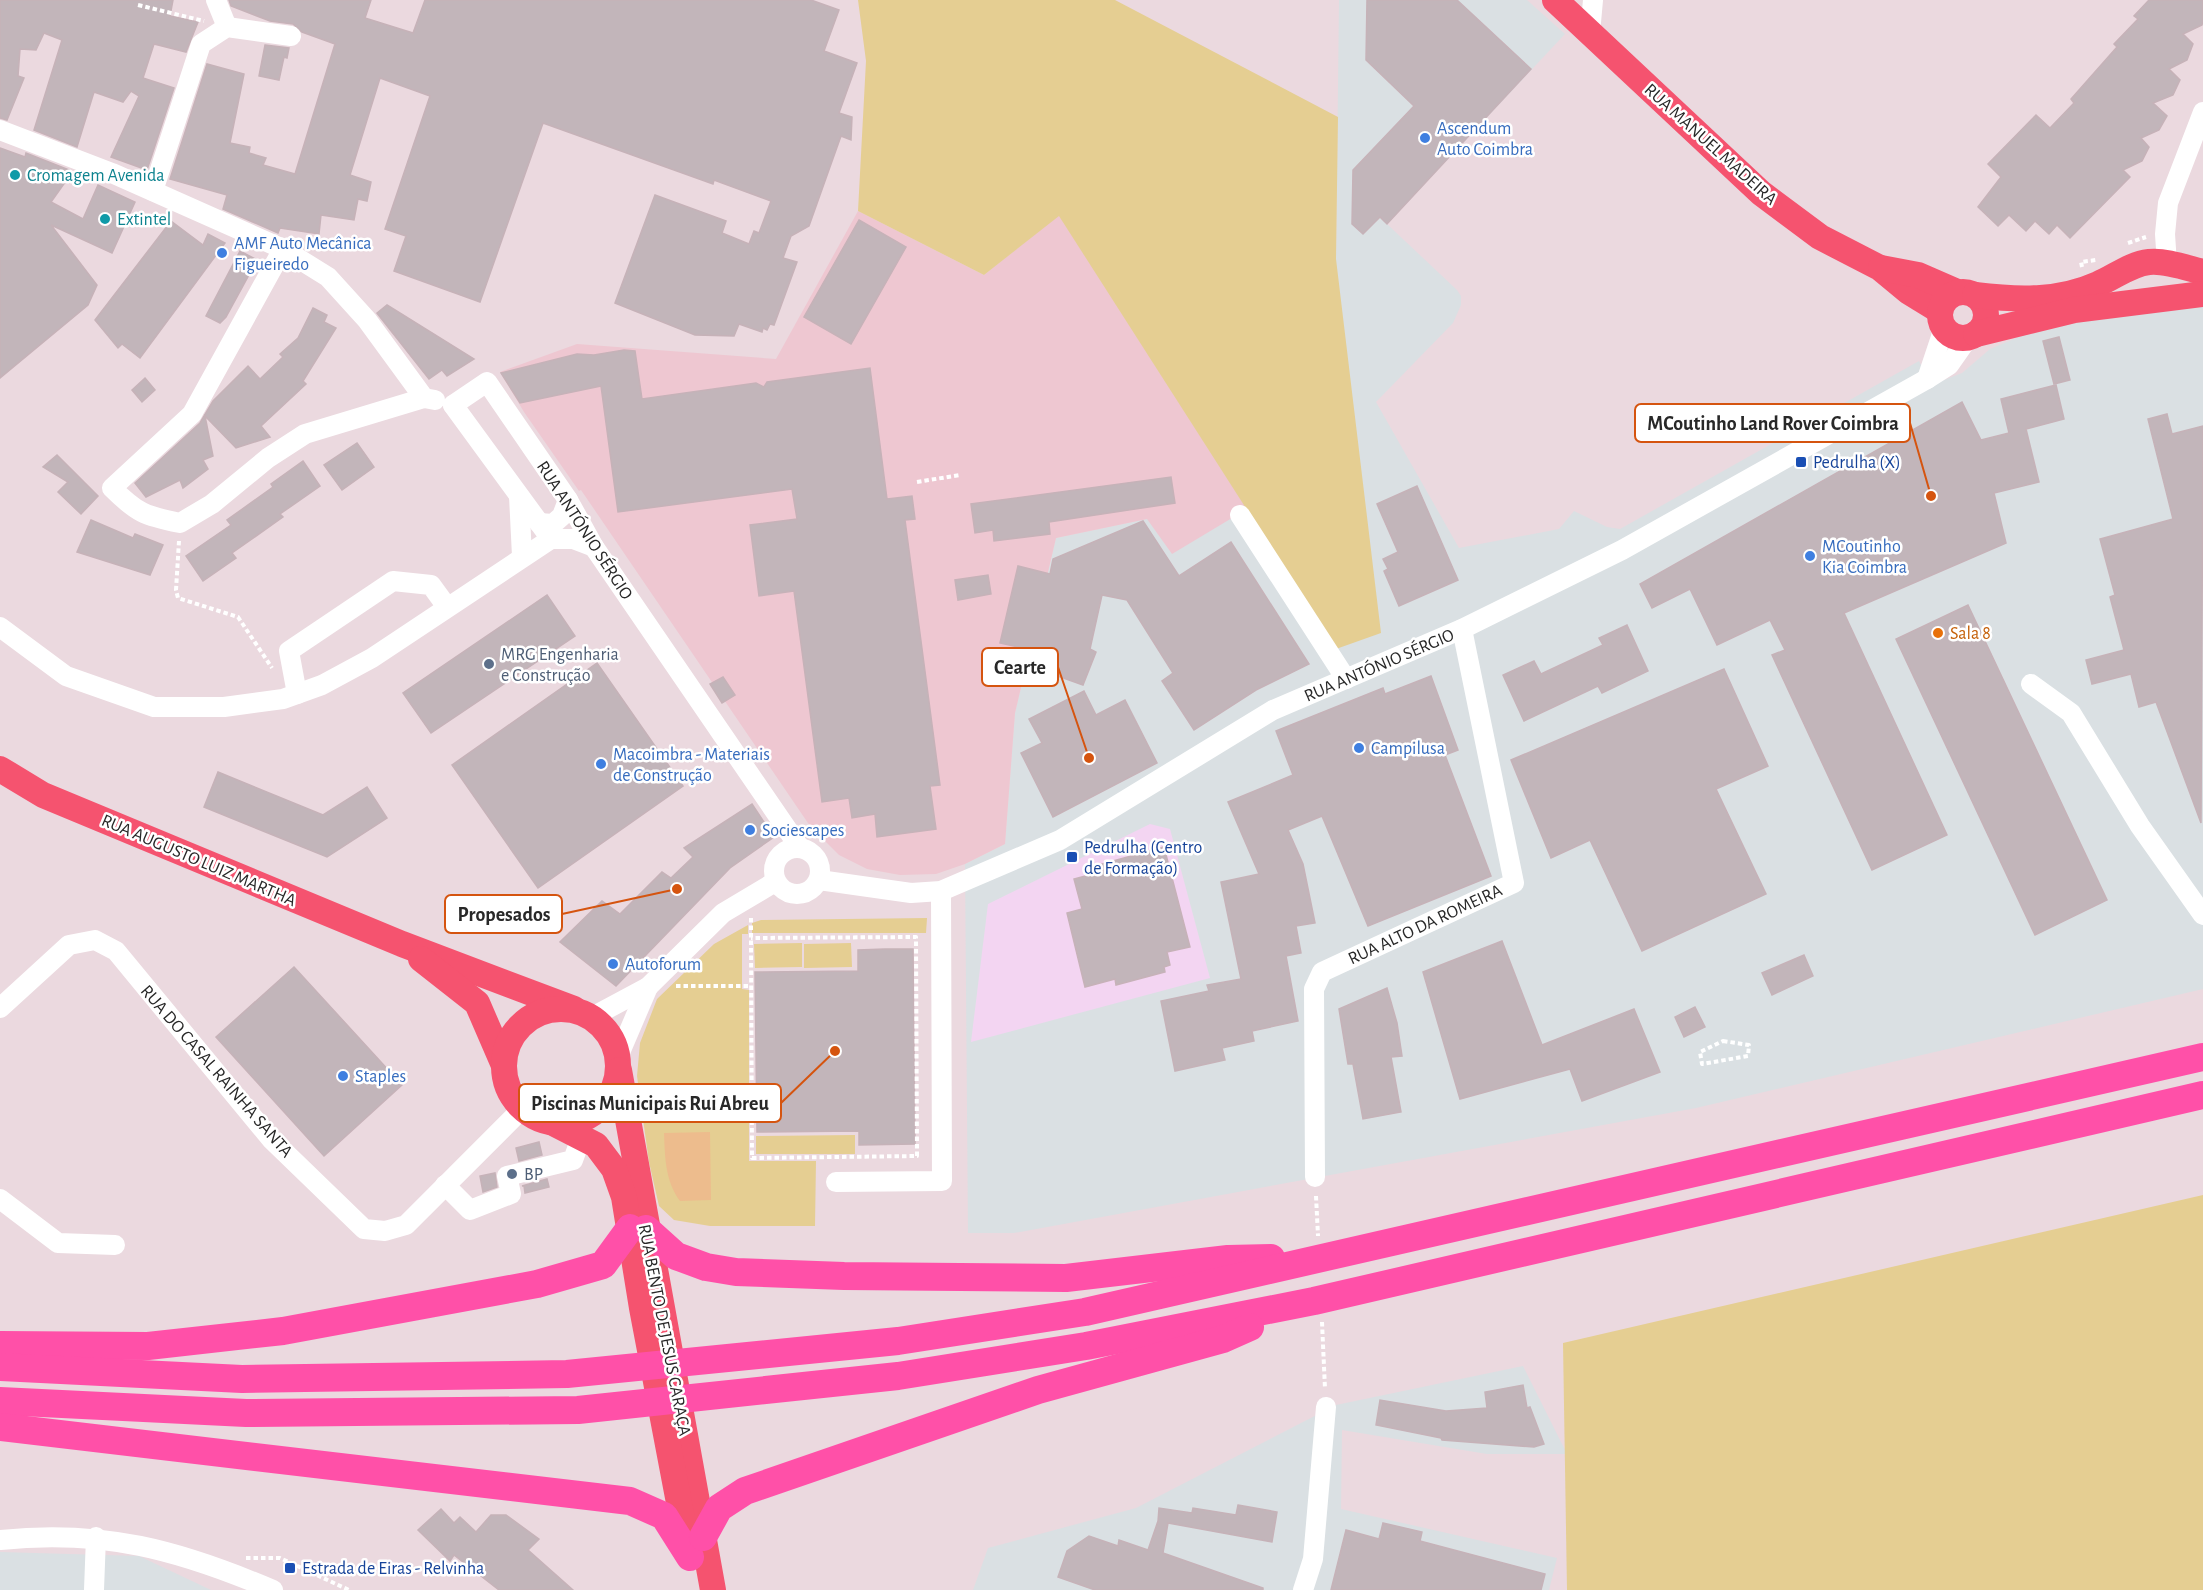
<svg xmlns="http://www.w3.org/2000/svg" width="2203" height="1590" viewBox="0 0 2203 1590" font-family="'Alegreya Sans',sans-serif">
	<style>
		.industrial { fill: #dae0e3 }
		.education { fill: #eec7d1 }
		.medical { fill: #f3d5f2 }
		.green { fill: #e5ce92 }
		.pitch { fill: #edbc8d }
		.building { fill: #c2b5ba; stroke: #c6b2b8; stroke-width: 1.5 }
		.lines { fill: none; stroke-linecap: round; stroke-linejoin: round }
		.path { stroke: #fff; stroke-width: 4; stroke-dasharray: 4.5 3; stroke-linecap: butt }
		.minor { stroke: #fff; stroke-width: 20 }
		.major { stroke: #f5536f; stroke-width: 26 }
		.highway { stroke: #ff50a8; stroke-width: 28 }
		.shop-dot { fill: #3f7fe0; stroke: #fff; stroke-width: 2 }
		.culture-dot { fill: #0f9aa8; stroke: #fff; stroke-width: 2 }
		.transit-dot { fill: #1a4fb4; stroke: #fff; stroke-width: 2 }
		.food-dot { fill: #e8710a; stroke: #fff; stroke-width: 2 }
		.service-dot { fill: #5c6f8a; stroke: #fff; stroke-width: 2 }
		.labels { text-anchor: middle; stroke-width: 5; stroke-linejoin: round; paint-order: stroke }
		.shop-label { font-size: 18px; fill: #366cbe; stroke: #fff; text-anchor: start }
		.street-label { font-size: 18px; fill: #282828; stroke: #fff }
		.culture-label { font-size: 18px; fill: #0d838f; stroke: #fff; text-anchor: start }
		.transit-label { font-size: 18px; fill: #164399; stroke: #fff; text-anchor: start }
		.food-label { font-size: 18px; fill: #c56008; stroke: #fff; text-anchor: start }
		.service-label { font-size: 18px; fill: #4e5e75; stroke: #fff; text-anchor: start }
		.leader { fill: none; stroke: #d5540f; stroke-width: 2 }
		.callout-dot { fill: #d5540f; stroke: #fff; stroke-width: 2 }
		.callout { fill: #fff; stroke: #d5540f; stroke-width: 2 }
		.callout-label { font-size: 20px; text-anchor: middle; font-weight: bold; fill: #282828 }
	</style>
	<rect width="100%" height="100%" fill="#ebd9df"/>
	<g class="industrial">
		<path d="M1339,0H1527L1565,34L1387,224L1457,290L1461,296V305L1453,323L1376,402L1459,548L1559,529L1574,511L1607,527L1620,529L1919,361L1931,385L1962,373L1990,349L2064,318L2203,304V989L1696,1108L1014,1233H968L965,864L1005,844L1015,713L1056,538L1147,519L1336,259Z"/>
		<path d="M1523,1366L1567,1454H1487L1342,1430L1341,1509L1557,1558L1549,1590H973L988,1548L1136,1508L1336,1405Z"/>
		<path d="M0,1552L139,1556L211,1590H0Z"/>
	</g>
	<path class="education" d="M858,211L984,275L1059,215L1247,509L1172,554L1147,519L1056,538L1015,713L1005,844L965,864L936,874L900,875L867,869L839,855L810,826L581,490L579,491L524,412L500,372L577,344L776,359Z"/>
	<path class="medical" d="M1150,824L1170,829L1210,978L971,1042L988,904Z"/>
	<g class="green">
		<path d="M858,0H1115L1338,117L1336,259L1381,633L1336,649L1059,216L984,275L858,211L866,61Z"/>
		<path d="M927,918L926,933H752V923L761,920Z"/>
		<path d="M748,925V934H742V989L749,990V1161H816L815,1226H710L674,1220L659,1206L649,1162L637,1076L640,1043L657,999L714,944Z"/>
		<path d="M802,943V967L755,968L754,944Z"/>
		<path d="M851,943L852,967L804,968V944Z"/>
		<path d="M855,1135V1154H756V1136Z"/>
		<path d="M2203,1195V1590H1567L1563,1343Z"/>
	</g>
	<path class="pitch" d="M710,1132L711,1200L680,1201C665,1181 665,1157 664,1133Z"/>
	<g class="building">
		<path d="M0,0H173L170,16L198,22L186,52L154,44L143,78L174,88L147,170L111,157L139,96L131,91L123,102L94,92L77,147L34,130L62,40L44,33L36,50L20,49L18,76L24,78L7,120L0,118Z"/>
		<path d="M229,0H371L365,18L413,33L425,0H811L839,10L824,51L857,63L839,113L852,117L851,140L841,136L809,226L791,236L783,258L797,262L774,325L770,324L767,330L763,328L762,332L739,324L734,336L695,335L615,303L655,195L726,221L722,233L749,244L754,231L759,233L771,201L714,180L713,184L543,123L480,302L394,271L406,236L385,229L430,96L380,78L350,175L371,182L367,201L358,199L354,220L321,215L319,234L280,228L278,233L223,209L227,195L170,179L207,64L244,74L230,143L250,147L249,153L266,158L263,165L295,174L335,44L302,32L293,24L270,21L231,6Z"/>
		<path d="M1367,0H1457L1531,69L1387,224L1380,217L1363,234L1352,224L1353,170L1414,106L1366,60Z"/>
		<path d="M2149,0H2203V21L2202,25L2183,34L2193,44L2187,60L2169,69L2180,80L2173,95L2153,103L2167,116L2159,130L2141,138L2149,147L2142,161L2123,170L2130,177L2070,238L2057,225L2049,234L2035,221L2026,231L2009,215L1998,226L1978,207L2001,177L1988,164L2036,115L2050,128L2074,103L2071,99L2117,47L2114,44L2138,19L2134,16Z"/>
		<path d="M265,45L289,48L287,58L284,57L279,80L259,76Z"/>
		<path d="M0,148L25,157L26,153L69,170L68,173L71,174L51,202L83,219L98,185L135,202L112,253L51,225L97,285L88,305L0,378Z"/>
		<path d="M859,220L906,247L851,344L804,317Z"/>
		<path d="M171,221L203,245L208,234L225,243L140,358L122,344L118,348L95,320Z"/>
		<path d="M240,251L257,260L226,317L220,323L206,316Z"/>
		<path d="M387,305L474,359L447,376L442,370L429,379L377,313Z"/>
		<path d="M313,308L327,315L324,322L336,328L303,381L306,384L261,426L270,437L236,448L205,416L213,456L203,460L208,469L183,488L180,480L146,497L135,483L200,423L213,401L248,366L260,379L283,357L280,354L298,338Z"/>
		<path d="M2059,337L2070,380L2054,384L2043,341Z"/>
		<path d="M624,350L635,351L642,399L756,383L764,387L767,382L870,368L887,499L912,496L915,519L905,520L940,785L930,786L936,829L877,837L875,814L852,818L849,798L822,802L794,591L759,596L750,525L797,519L792,489L618,512L601,386L520,403L501,373L577,354L594,355Z"/>
		<path d="M145,378L155,390L142,402L132,390Z"/>
		<path d="M2056,385L2064,419L2026,429L2039,482L1994,493L2006,543L1844,613L1947,835L1872,870L1772,655L1785,650L1770,620L1717,645L1690,589L1652,608L1640,584L1962,402L1981,440L2009,433L2001,399Z"/>
		<path d="M2167,414L2172,434L2203,426L2201,823L2156,702L2139,707L2131,674L2092,684L2086,660L2124,650L2110,597L2115,595L2100,539L2173,519L2148,419Z"/>
		<path d="M357,443L374,467L342,490L324,465Z"/>
		<path d="M57,455L98,496L81,514L58,492L68,482L43,467Z"/>
		<path d="M303,461L320,486L280,514L283,517L232,553L236,558L203,581L186,556L231,525L227,520L273,487L271,484Z"/>
		<path d="M1171,477L1175,503L1049,522L1050,534L994,541L993,530L975,533L971,504Z"/>
		<path d="M1417,486L1458,580L1399,606L1384,571L1388,569L1383,559L1398,552L1377,504Z"/>
		<path d="M91,520L133,538L135,534L163,545L150,575L77,552Z"/>
		<path d="M1143,521L1179,576L1231,542L1309,664L1256,690L1194,730L1162,681L1173,673L1127,600L1102,595L1090,649L1096,652L1083,685L1041,670L1040,673L1027,668L1031,650L1000,643L1018,566L1050,574L1053,559Z"/>
		<path d="M988,575L991,594L958,600L955,580Z"/>
		<path d="M547,595L575,636L431,733L403,693Z"/>
		<path d="M1968,605L2107,900L2035,935L1896,639Z"/>
		<path d="M1627,625L1648,671L1602,693L1598,686L1524,721L1503,675L1534,661L1541,674L1603,645L1599,638Z"/>
		<path d="M597,663L683,786L538,888L452,765Z"/>
		<path d="M1724,669L1768,766L1716,789L1766,894L1642,951L1590,840L1551,858L1511,760Z"/>
		<path d="M1431,676L1458,750L1445,755L1491,876L1368,926L1322,816L1288,830L1303,864L1315,923L1296,926L1301,953L1286,956L1298,1021L1252,1031L1254,1041L1222,1048L1225,1060L1175,1071L1161,1001L1209,991L1207,985L1241,979L1221,882L1259,874L1228,802L1293,775L1276,731L1383,688L1385,694Z"/>
		<path d="M723,677L735,695L722,703L710,684Z"/>
		<path d="M1084,691L1096,715L1125,700L1157,763L1053,817L1021,753L1042,743L1029,719Z"/>
		<path d="M218,772L323,815L367,787L387,818L327,857L204,807Z"/>
		<path d="M752,804L774,837L730,868L616,986L560,942L602,901L620,914L662,872L671,878L693,857L684,848Z"/>
		<path d="M1164,847L1190,947L1167,952L1170,965L1164,967L1165,972L1116,985L1115,979L1085,987L1067,913L1082,909L1074,879L1104,871L1102,864Z"/>
		<path d="M1502,941L1542,1045L1634,1009L1660,1072L1582,1101L1570,1069L1460,1099L1423,972Z"/>
		<path d="M885,949H913L915,1144L859,1145V1131L757,1132L755,972L858,971V950Z"/>
		<path d="M1804,955L1813,976L1772,995L1762,973Z"/>
		<path d="M294,967L402,1085L324,1156L216,1037Z"/>
		<path d="M1387,988L1397,1023L1402,1056L1391,1057L1401,1112L1363,1119L1353,1064H1348L1339,1009Z"/>
		<path d="M1695,1007L1705,1027L1684,1037L1675,1017Z"/>
		<path d="M539,1142L542,1155L519,1161L516,1148Z"/>
		<path d="M495,1173L497,1187L483,1192L480,1176Z"/>
		<path d="M547,1179L549,1187L525,1193L524,1186H522Z"/>
		<path d="M1523,1385L1527,1408L1530,1407L1544,1444L1534,1447L1442,1440L1441,1438L1376,1425L1380,1400L1446,1411L1487,1408L1485,1392Z"/>
		<path d="M1238,1505L1277,1512L1272,1542L1168,1523L1163,1553L1263,1588V1590H1095L1058,1577L1067,1551L1089,1536L1118,1546L1119,1540L1148,1550L1158,1521L1159,1508L1192,1513L1193,1508L1236,1515Z"/>
		<path d="M441,1509L454,1523L460,1517L476,1532L491,1515H506L539,1539L528,1550L573,1590H499L454,1555L450,1561L418,1530Z"/>
		<path d="M1383,1523L1422,1532L1420,1541L1545,1574L1541,1590H1331L1346,1530L1379,1539Z"/>
	</g>
	<g class="lines">
		<g class="path">
			<path d="M138,5L204,21"/>
			<path d="M2128,243L2146,237"/>
			<path d="M2082,267L2081,262L2096,260"/>
			<path d="M917,482L960,475"/>
			<path d="M179,541L176,590L178,598L238,617L272,668"/>
			<path d="M751,918V938L752,1158L917,1156L916,937L751,938"/>
			<path d="M676,986H751"/>
			<path d="M1723,1041L1749,1045L1748,1056L1702,1064L1700,1052Z"/>
			<path d="M1316,1196L1318,1236"/>
			<path d="M1322,1322L1325,1389"/>
			<path d="M246,1558H280L349,1590"/>
		</g>
		<g class="minor">
			<path d="M216,0L227,27"/>
			<path d="M1590,33L1593,0"/>
			<path d="M0,130L112,173L283,249L328,277L367,320L424,398L435,400"/>
			<path d="M153,191L201,44L227,27L291,36"/>
			<path d="M283,249L192,414L112,488C137,513 145,516 180,523L212,504L268,458L305,434L424,398"/>
			<path d="M2167,264L2165,234L2168,203L2203,112"/>
			<path d="M1927,379L1944,328"/>
			<path d="M453,405L487,382L568,500L594,547L800,848"/>
			<path d="M453,405L551,539"/>
			<path d="M519,496L522,556"/>
			<path d="M1240,515L1346,679"/>
			<path d="M539,523L553,524L562,516L568,500"/>
			<path d="M0,627L66,676L154,707H224L283,699L322,685L372,658L551,539H573L594,547"/>
			<path d="M2031,684L2071,713L2140,826L2203,915"/>
			<path d="M297,694L289,651L393,581L431,585L447,607"/>
			<circle cx="797" cy="871" r="23"/>
			<path d="M819,880L911,893L941,891L1060,840L1273,710L1462,629L1622,550L1927,379L1949,365L1968,338"/>
			<path d="M0,1008L69,945L95,940L116,951L271,1139L364,1229L385,1231L406,1225L522,1109"/>
			<path d="M592,1017L648,987L723,913L775,882"/>
			<path d="M618,1057L648,987"/>
			<path d="M1315,1177L1314,989L1322,972L1514,883L1462,629"/>
			<path d="M836,1182L942,1181L941,891"/>
			<path d="M445,1185L470,1210L511,1194L507,1176L573,1160L581,1138"/>
			<path d="M0,1199L58,1243L115,1245"/>
			<path d="M0,1540C103,1529 179,1550 273,1590"/>
			<path d="M94,1590L96,1537"/>
			<path d="M1303,1590L1313,1559L1326,1407"/>
		</g>
		<g class="major">
			<path d="M1555,0L1761,193L1820,237L1880,268L1909,292L1940,311"/>
			<path d="M1881,268L1918,275L1957,292"/>
			<circle cx="1963" cy="315" r="23"/>
			<path d="M1975,295C2017,300 2058,302 2098,284C2115,277 2130,264 2149,262C2165,260 2187,268 2203,272"/>
			<path d="M1976,334L2074,310L2203,294"/>
			<path d="M0,769L43,795L402,944L574,1009"/>
			<path d="M421,959L477,1003L503,1063"/>
			<circle cx="561" cy="1066" r="57"/>
			<path d="M619,1070L713,1590"/>
			<path d="M555,1124L596,1145L614,1169L624,1197L642,1308L688,1550"/>
		</g>
		<g class="highway">
			<path d="M646,1229L676,1256L706,1267L736,1272L844,1276L1066,1278L1228,1259L1271,1258"/>
			<path d="M0,1345L148,1346L283,1331L537,1284L603,1265L630,1228"/>
			<path d="M0,1367L242,1379L567,1374L898,1341L1085,1312L2203,1057"/>
			<path d="M0,1401L246,1413L578,1410L898,1376L1086,1346L1314,1301L2203,1095"/>
			<path d="M0,1427L630,1501L664,1516L690,1557"/>
			<path d="M703,1537L719,1508L745,1491L1038,1390L1223,1339L1250,1327"/>
		</g>
	</g>
	<g class="shop-dot">
		<circle cx="1425" cy="138" r="6"/>
		<circle cx="222" cy="253" r="6"/>
		<circle cx="1810" cy="556" r="6"/>
		<circle cx="1359" cy="748" r="6"/>
		<circle cx="601" cy="764" r="6"/>
		<circle cx="750" cy="830" r="6"/>
		<circle cx="613" cy="964" r="6"/>
		<circle cx="343" cy="1076" r="6"/>
	</g>
	<g class="culture-dot">
		<circle cx="15" cy="175" r="6"/>
		<circle cx="105" cy="219" r="6"/>
	</g>
	<g class="transit-dot">
		<rect x="1795" y="456" width="12" height="12" rx="3"/>
		<rect x="1066" y="851" width="12" height="12" rx="3"/>
		<rect x="284" y="1562" width="12" height="12" rx="3"/>
	</g>
	<circle class="food-dot" cx="1938" cy="633" r="6"/>
	<g class="service-dot">
		<circle cx="489" cy="664" r="6"/>
		<circle cx="512" cy="1174" r="6"/>
	</g>
	<g class="labels">
		<g class="shop-label">
			<text x="1437" y="134">Ascendum<tspan x="1437" dy="21">Auto Coimbra</tspan></text>
			<text x="234" y="249">AMF Auto Mecânica<tspan x="234" dy="21">Figueiredo</tspan></text>
			<text x="1822" y="552">MCoutinho<tspan x="1822" dy="21">Kia Coimbra</tspan></text>
			<text x="1371" y="754">Campilusa</text>
			<text x="613" y="760">Macoimbra - Materiais<tspan x="613" dy="21">de Construção</tspan></text>
			<text x="762" y="836">Sociescapes</text>
			<text x="625" y="970">Autoforum</text>
			<text x="355" y="1082">Staples</text>
		</g>
		<g class="street-label">
			<text transform="translate(1711 144) rotate(42)" y="6">RUA MANUEL MADEIRA</text>
			<text transform="translate(585 530) rotate(57)" y="6">RUA ANTÓNIO SÉRGIO</text>
			<text transform="translate(1379 665) rotate(-23)" y="6">RUA ANTÓNIO SÉRGIO</text>
			<text transform="translate(199 860) rotate(23)" y="6">RUA AUGUSTO LUIZ MARTHA</text>
			<text transform="translate(1425 924) rotate(-25)" y="6">RUA ALTO DA ROMEIRA</text>
			<text transform="translate(217 1071) rotate(49)" y="6">RUA DO CASAL RAINHA SANTA</text>
			<text transform="translate(665 1330) rotate(79)" y="6">RUA BENTO DE JESUS CARAÇA</text>
		</g>
		<g class="culture-label">
			<text x="27" y="181">Cromagem Avenida</text>
			<text x="117" y="225">Extintel</text>
		</g>
		<g class="transit-label">
			<text x="1813" y="468">Pedrulha (X)</text>
			<text x="1084" y="853">Pedrulha (Centro<tspan x="1084" dy="21">de Formação)</tspan></text>
			<text x="302" y="1574">Estrada de Eiras - Relvinha</text>
		</g>
		<g class="food-label">
			<text x="1950" y="639">Sala 8</text>
		</g>
		<g class="service-label">
			<text x="501" y="660">MRG Engenharia<tspan x="501" dy="21">e Construção</tspan></text>
			<text x="524" y="1180">BP</text>
		</g>
	</g>
	<path class="leader" d="M1931 496L1910 423M1089 758L1058 667M677 889L562 914M835 1051L781 1103"/>
	<g class="callout-dot">
		<circle cx="1931" cy="496" r="6"/>
		<circle cx="1089" cy="758" r="6"/>
		<circle cx="677" cy="889" r="6"/>
		<circle cx="835" cy="1051" r="6"/>
	</g>
	<g class="callout">
		<rect x="1635" y="404" width="275" height="38" rx="6"/>
		<rect x="982" y="648" width="76" height="38" rx="6"/>
		<rect x="445" y="895" width="117" height="38" rx="6"/>
		<rect x="519" y="1084" width="262" height="38" rx="6"/>
	</g>
	<g class="callout-label">
		<text x="1773" y="430">MCoutinho Land Rover Coimbra</text>
		<text x="1020" y="674">Cearte</text>
		<text x="504" y="921">Propesados</text>
		<text x="650" y="1110">Piscinas Municipais Rui Abreu</text>
	</g>
</svg>
